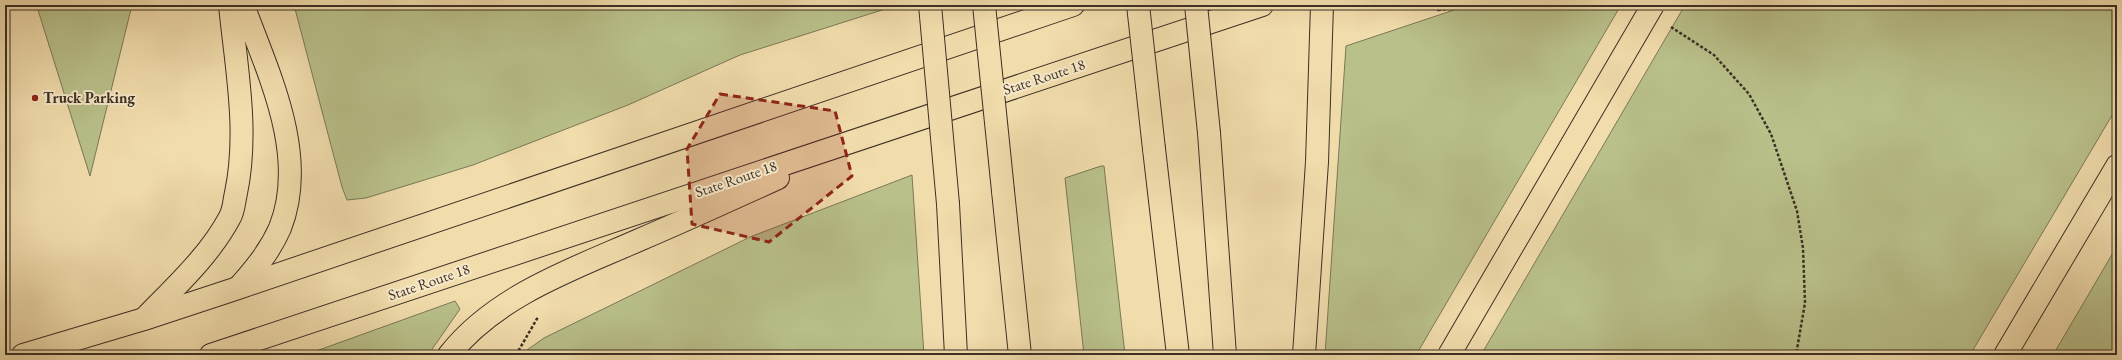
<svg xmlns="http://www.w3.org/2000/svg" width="2122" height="360" viewBox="0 0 2122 360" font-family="'EB Garamond',serif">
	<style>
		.green { fill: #b9c08a; stroke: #7a7858 }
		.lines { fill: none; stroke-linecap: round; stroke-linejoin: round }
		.highway-casing { stroke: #3b3025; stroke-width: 24 }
		.path { stroke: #3b3025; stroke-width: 2.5; stroke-dasharray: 3 2; stroke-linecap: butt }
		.highway { stroke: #f1dcac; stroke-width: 22 }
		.highway-bridge-casing { stroke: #3b3025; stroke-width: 24; stroke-linecap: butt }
		.highway-bridge { stroke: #f1dcac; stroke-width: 22 }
		.marked { fill: #8f2418; fill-opacity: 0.2; stroke: #8f2418; stroke-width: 3; stroke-dasharray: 8 5; stroke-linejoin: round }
		.poi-dot { fill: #8f2418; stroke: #f6e8c9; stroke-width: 1.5 }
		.labels { text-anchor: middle; stroke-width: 4; stroke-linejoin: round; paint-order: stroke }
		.street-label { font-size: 15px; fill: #3b3025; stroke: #f6e8c9 }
		.poi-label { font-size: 15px; font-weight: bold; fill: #3b3025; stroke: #f6e8c9; text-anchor: start }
	</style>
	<rect width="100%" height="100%" fill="#f1dcac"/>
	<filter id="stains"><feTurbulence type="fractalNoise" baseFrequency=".005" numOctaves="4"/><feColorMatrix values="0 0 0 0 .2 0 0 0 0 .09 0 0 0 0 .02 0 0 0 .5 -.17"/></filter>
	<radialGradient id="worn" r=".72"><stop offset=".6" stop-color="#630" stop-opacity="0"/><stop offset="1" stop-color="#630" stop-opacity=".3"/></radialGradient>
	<g class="green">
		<path d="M36,5H132L90,176L38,10Z"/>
		<path d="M294,5H898L740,55L628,105L473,165L366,198L347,200L342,187Z"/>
		<path d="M1469,5H1621L1416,355H1325L1346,46Z"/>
		<path d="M1685,5H2117V107L1970,355H1481Z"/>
		<path d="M1101,166H1104L1125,355H1084L1065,178Z"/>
		<path d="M912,175L924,355H520L544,338L750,237Z"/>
		<path d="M2117,246V355H2053Z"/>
		<path d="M455,301L460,309L428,355H305Z"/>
	</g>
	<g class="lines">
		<defs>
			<g id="highway">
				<path d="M1209,133L1225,355"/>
				<path d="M1154,149L1178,355"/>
				<path d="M1003,191L1020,355"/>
				<path d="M948,204L956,355"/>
				<path d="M239,287C255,269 270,251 280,228C309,155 268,73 243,5"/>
				<path d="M146,317C176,286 210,255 230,217C234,210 234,201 236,193C249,131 236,67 230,5"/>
				<path d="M23,355L144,319L238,288L1073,5"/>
				<path d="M211,355L1262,5"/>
				<path d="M449,355C495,296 573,269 639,240C686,220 732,199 778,178"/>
				<path d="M1304,355L1317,162L1322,5"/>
				<path d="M2005,355L2117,166"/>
			</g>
		</defs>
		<use href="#highway" class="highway-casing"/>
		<g class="path">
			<path d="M1437,5L1438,10L1489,5"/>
			<path d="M1608,5L1622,7"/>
			<path d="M1671,27L1714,55L1749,94L1771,134L1797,211L1803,248L1805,303L1796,355"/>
			<path d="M516,355L538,317"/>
		</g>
		<use href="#highway" class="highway"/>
		<defs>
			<g id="highway-bridge">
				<path d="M930,5L948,204"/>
				<path d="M984,5L1003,191"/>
				<path d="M1138,5L1154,149"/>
				<path d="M1196,5L1209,133"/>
				<path d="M1449,355L1653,5"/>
			</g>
		</defs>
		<use href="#highway-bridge" class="highway-bridge-casing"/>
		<use href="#highway-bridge" class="highway-bridge"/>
	</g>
	<path class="marked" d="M720,94L835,111L852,176L769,242L692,224L687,149Z"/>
	<circle class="poi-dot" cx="35" cy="98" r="4"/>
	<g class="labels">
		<g class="street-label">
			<text transform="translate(1044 77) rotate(-18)" y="5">State Route 18</text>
			<text transform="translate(736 179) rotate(-19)" y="5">State Route 18</text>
			<text transform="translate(429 282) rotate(-19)" y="5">State Route 18</text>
		</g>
		<g class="poi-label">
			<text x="43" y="103">Truck Parking</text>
		</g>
	</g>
	<rect width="2122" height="360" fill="none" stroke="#f1dcac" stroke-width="20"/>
	<rect x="6" y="6" width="2110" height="348" fill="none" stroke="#3b3025" stroke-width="2"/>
	<rect x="10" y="10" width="2102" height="340" fill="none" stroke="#3b3025"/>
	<rect width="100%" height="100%" filter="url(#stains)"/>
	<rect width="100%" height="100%" fill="url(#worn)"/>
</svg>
